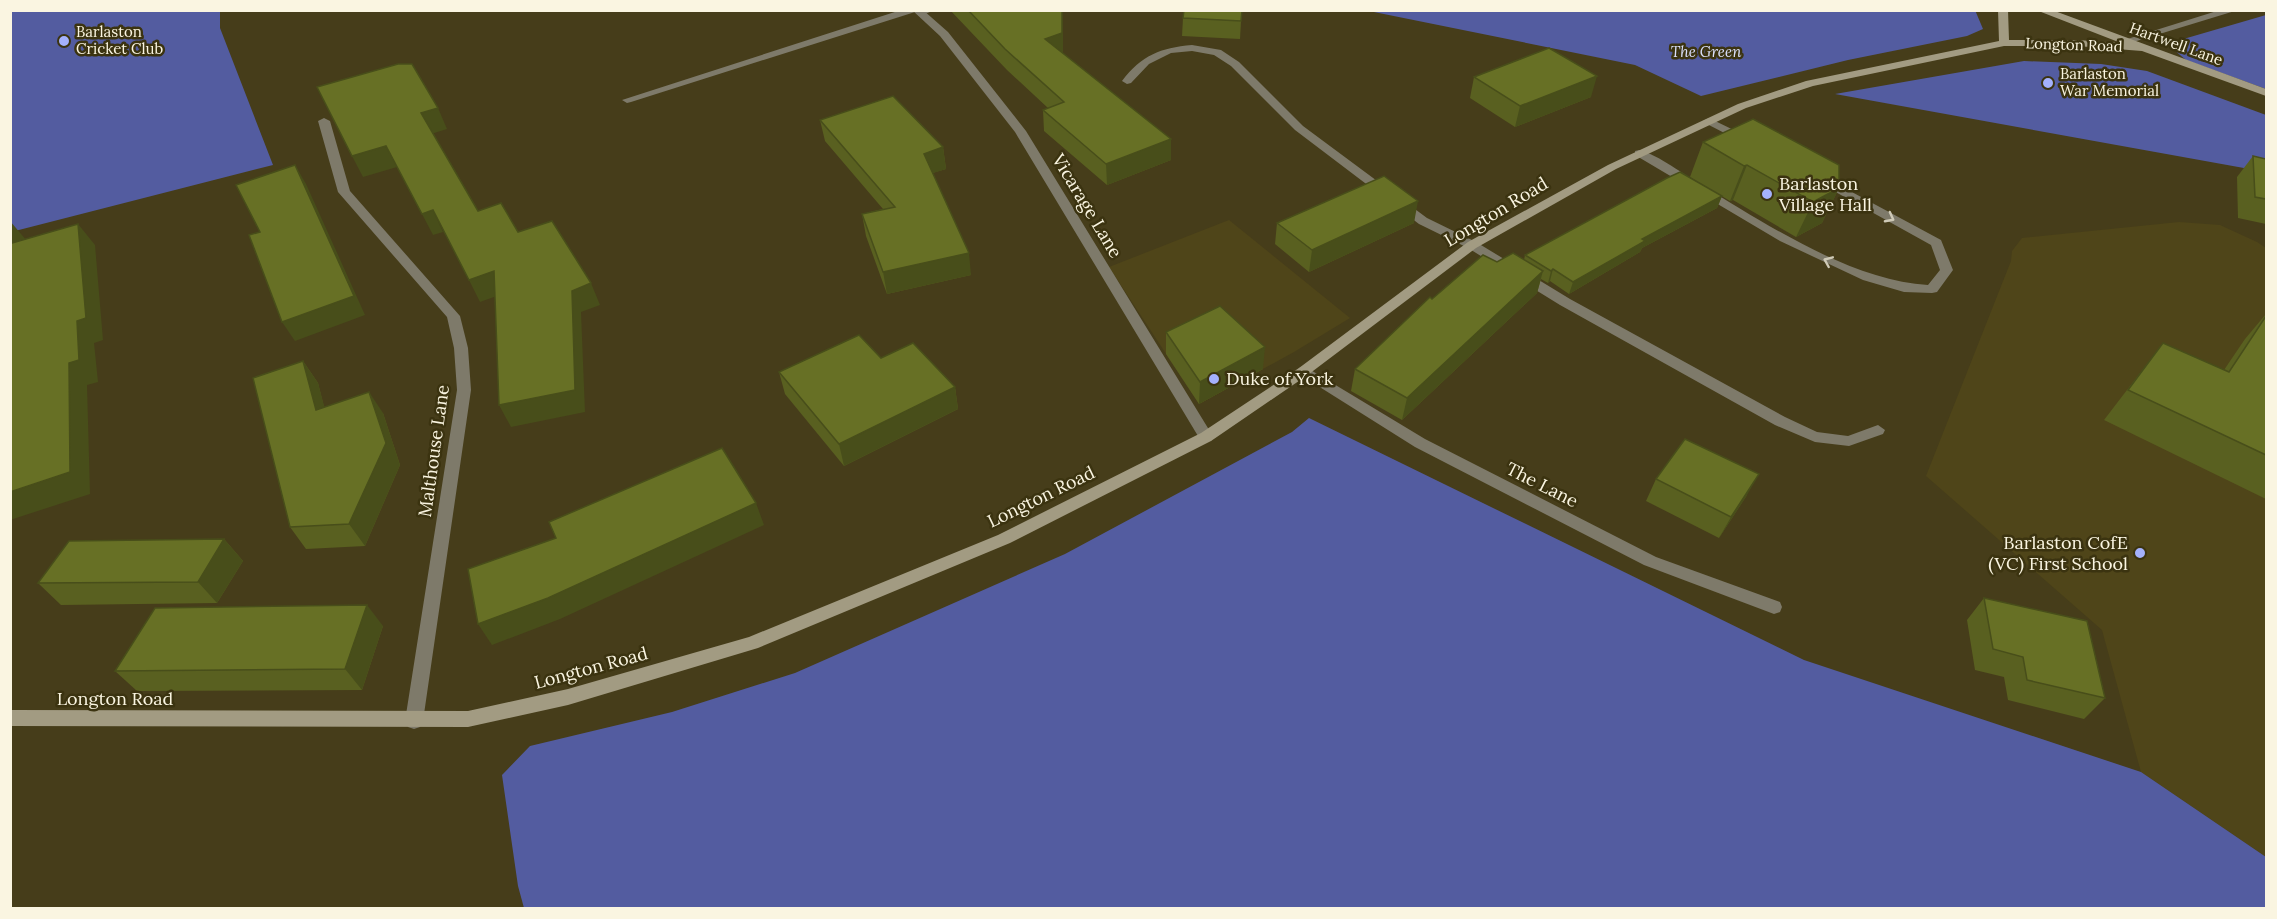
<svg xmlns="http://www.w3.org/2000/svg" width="2277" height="919" viewBox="0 0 2277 919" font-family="Lora,serif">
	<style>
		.built { fill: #4f4519 }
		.green { fill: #535ca0 }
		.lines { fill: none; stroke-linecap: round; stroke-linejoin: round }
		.lane { fill: #7e7a6a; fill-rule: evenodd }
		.street { fill: #7e7a6a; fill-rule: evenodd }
		.secondary { fill: #a29b82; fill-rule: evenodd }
		.wall { fill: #596020 }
		.shaded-wall { fill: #484e1a }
		.building { fill: #677025; stroke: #484e1a; stroke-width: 1.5 }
		.oneway { stroke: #cfcab7 }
		.poi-dot { fill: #a4b1fc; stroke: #3b3310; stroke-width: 2 }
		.labels { text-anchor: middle; stroke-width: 5; stroke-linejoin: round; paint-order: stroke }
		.far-poi-label { font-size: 15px; fill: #faf5e1; stroke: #3b3310; text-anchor: start }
		.far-street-label { font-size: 15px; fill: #faf5e1; stroke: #3b3310 }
		.far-park-label { font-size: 15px; font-style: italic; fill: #dae0fc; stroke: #3b3310 }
		.poi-label { font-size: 18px; fill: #faf5e1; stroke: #3b3310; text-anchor: start }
		.street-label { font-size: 18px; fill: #faf5e1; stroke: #3b3310 }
	</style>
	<rect width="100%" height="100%" fill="#463d1a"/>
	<g class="built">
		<path d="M1229,220L1350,318L1294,352L1199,404L1109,267Z"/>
		<path d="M2179,222L2220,225L2257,242L2266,248V857L2141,772L2102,630L1926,476L2011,261L2012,251L2022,238Z"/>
	</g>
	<g class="green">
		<path d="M1975,10L1983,29L1967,36L1848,60L1701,96L1635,65L1369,11Z"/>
		<path d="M11,11H220V28L273,165L11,232Z"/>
		<path d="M2266,15V89L2186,60L2173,49L2180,40Z"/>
		<path d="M2024,61L2101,64L2147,71L2266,115V172L1835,94Z"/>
		<path d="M1309,418L1804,660L2141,772L2266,857V908H524L518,886L502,775L530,746L672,712L795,673L1065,554L1292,432Z"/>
	</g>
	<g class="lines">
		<g class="lane">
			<path d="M901,10H935L920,16L915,12L631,102L627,103L622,100Z"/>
			<path d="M2220,10H2238L2130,43L2121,41Z"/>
			<path d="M1192,45L1221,50L1239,62L1303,126L1427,218L1476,242L1570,299L1785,417L1817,432L1848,436L1878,425L1885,430L1883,434L1849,446L1815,442L1775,425L1560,305L1468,248L1419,224L1295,130L1231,66L1214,55L1192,51L1171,53L1149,64L1131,83L1127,84L1122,81C1142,55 1160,48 1192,45Z"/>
			<path d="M1709,118L1748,137L1750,139L1748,141H1740L1705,123L1703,121Z"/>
			<path d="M1639,150C1659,155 1684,175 1703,186C1767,225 1853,281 1928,285L1940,270L1931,245L1814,180L1820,176L1824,177L1941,240L1953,270L1937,292L1932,293L1904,292L1863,280L1780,241L1635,155V151Z"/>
			<path d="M1304,366L1425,439L1656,557L1780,602L1782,607L1780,612L1774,614L1644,565L1415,447L1299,374L1297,371L1299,368Z"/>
		</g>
		<g class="street">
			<path d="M912,10H923L948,32L1026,131L1211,433L1213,437L1211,441H1201L1015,132L940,36Z"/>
			<path d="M324,118L330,121L350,191L460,316L468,348L471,390L423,721L420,727L414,729L408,727L405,721L457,390L454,348L447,317L338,192L318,121Z"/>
		</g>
		<path class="secondary" d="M1998,10H2008L2009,40H2077L2121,43L2036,10H2052L2266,89V96L2142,51L2077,46H2004L1813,86L1746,108L1616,169L1476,248L1309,374L1211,441L1010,543L758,648L568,705L468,727L10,726V710L468,711L568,689L749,637L998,535L1201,433L1299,368L1468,242L1608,165L1738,104L1806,81L1999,41Z"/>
	</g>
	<g class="wall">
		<path d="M950,10H1062L1063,53L1171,160L1107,185L1044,131L1043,110L1048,108L1007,70Z"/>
		<path d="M1183,18L1241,21L1240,39L1182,36Z"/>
		<path d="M1474,77L1591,97L1515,127L1470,98Z"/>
		<path d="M820,120L943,147L946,169L932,173L971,275L887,294L866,236L862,214L883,209L825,141Z"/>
		<path d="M1703,142L1839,188L1822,223L1796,237L1733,200L1730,201L1690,177Z"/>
		<path d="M2253,156L2266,159V224L2238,218L2237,177Z"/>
		<path d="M1722,196L1717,208L1642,248L1640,252L1569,294L1550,281L1548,283L1541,279L1537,293L1402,420L1351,391L1355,369L1432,299L1497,262L1524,260L1525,255Z"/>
		<path d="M1277,223H1414L1309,272L1275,244Z"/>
		<path d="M2266,314V499L2104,420L2163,343L2224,370L2245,339Z"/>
		<path d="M1166,332L1263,369L1199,404L1166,354Z"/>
		<path d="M881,358L955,387L958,409L844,466L785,394L779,372Z"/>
		<path d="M303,361L318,383L324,407L383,413L400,465L365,546L306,549L290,527Z"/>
		<path d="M1656,479L1747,495L1719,538L1646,501Z"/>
		<path d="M224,539L243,561L217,603L61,605L38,583Z"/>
		<path d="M1984,598L2105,698L2084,719L2008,700L2004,677L1975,670L1967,620Z"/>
		<path d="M383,626L362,690L137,691L115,671Z"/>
	</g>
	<g class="shaded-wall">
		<path d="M1062,11L1063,31V54L1045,39Z"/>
		<path d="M1597,76L1591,97L1515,127L1520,106Z"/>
		<path d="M438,108L447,129L431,134L421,113Z"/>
		<path d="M1171,139V160L1107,185L1106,164Z"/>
		<path d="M386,146L397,167L363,177L352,156Z"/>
		<path d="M943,147L946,169L927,175L924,154Z"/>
		<path d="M295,165L306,184L365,315L295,341L282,322Z"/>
		<path d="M1747,165L1733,200L1730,201L1744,166Z"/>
		<path d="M1839,188L1822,223L1796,237L1813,202Z"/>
		<path d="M1722,196L1717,208L1642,248L1640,252L1569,294L1573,282L1642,239Z"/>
		<path d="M1418,201L1414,223L1309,272L1312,250Z"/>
		<path d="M433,210L443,232L433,235L422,214Z"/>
		<path d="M10,221L27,241L12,243Z"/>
		<path d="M78,224L95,245L103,340L94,343L98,382L87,385L90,494L10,520V492L69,363Z"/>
		<path d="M969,253L971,275L887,294L883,272Z"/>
		<path d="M1553,269L1550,281L1548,283L1551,271Z"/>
		<path d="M494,271L505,293L480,302L469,280Z"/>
		<path d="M1543,271L1537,293L1402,420L1407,398Z"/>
		<path d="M591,283L600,305L581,312L585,412L511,427L499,405L572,291Z"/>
		<path d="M1265,347L1263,369L1199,404L1200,382Z"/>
		<path d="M303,361L318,383L331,432L316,410Z"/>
		<path d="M955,387L958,409L844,466L839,444Z"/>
		<path d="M369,392L383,413L400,465L365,546L349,524Z"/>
		<path d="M1759,474L1747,495L1719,538L1731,517Z"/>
		<path d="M756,503L764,525L560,619L492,645L478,624Z"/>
		<path d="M224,539L243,561L217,603L198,582Z"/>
		<path d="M367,605L383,626L362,690L345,669Z"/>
	</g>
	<g class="building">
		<path d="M968,10H1062V33L1045,39L1171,139L1106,164L1043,110L1064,102L1005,49Z"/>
		<path d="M1184,10H1242L1241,21L1183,18Z"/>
		<path d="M1549,48L1597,76L1520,106L1474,77Z"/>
		<path d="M398,64H412L438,108L421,113L478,211L501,203L518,232L552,221L591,283L572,291L575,390L499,405L494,271L469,280L433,210L422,214L386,146L352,156L317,87Z"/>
		<path d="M893,96L943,147L924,154L969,253L883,272L862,214L895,207L820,120Z"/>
		<path d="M1753,119L1839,165V188L1813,202L1747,165L1744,166L1703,142Z"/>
		<path d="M2253,156L2266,159V199L2255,197Z"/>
		<path d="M295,165L354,296L282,322L249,235L260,232L236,185Z"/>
		<path d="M1680,172L1722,196L1642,239L1645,241L1573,282L1553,269L1551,271L1525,255L1667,178Z"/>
		<path d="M1384,176L1418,201L1312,250L1277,223Z"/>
		<path d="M78,224L86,318L77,321L79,360L69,363L70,472L10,492V230L12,243Z"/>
		<path d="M1513,253L1543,271L1407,398L1355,369L1430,297L1432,299L1483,255L1497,262Z"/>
		<path d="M1220,306L1265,347L1200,382L1166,332Z"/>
		<path d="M2266,316V455L2128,390L2163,343L2229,372Z"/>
		<path d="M859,335L881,358L913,343L955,387L839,444L779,372Z"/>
		<path d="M303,361L316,410L369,392L386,443L349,524L290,527L253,378Z"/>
		<path d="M1685,439L1759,474L1731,517L1656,479Z"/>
		<path d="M722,448L756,503L548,598L478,624L468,569L556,538L549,522Z"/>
		<path d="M224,539L198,582L38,583L69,541Z"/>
		<path d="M1984,598L2087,621L2105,698L2027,680L2023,657L1993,649Z"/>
		<path d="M367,605L345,669L115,671L155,608Z"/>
	</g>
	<defs><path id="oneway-chevron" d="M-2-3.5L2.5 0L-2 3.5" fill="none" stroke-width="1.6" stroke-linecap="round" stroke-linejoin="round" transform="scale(1.5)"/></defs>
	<g class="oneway">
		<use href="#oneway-chevron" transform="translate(1890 218) rotate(28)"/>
		<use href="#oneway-chevron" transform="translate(1828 261) rotate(-157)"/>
	</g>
	<g class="poi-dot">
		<circle cx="64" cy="41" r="6"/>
		<circle cx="2048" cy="83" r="6"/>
		<circle cx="1767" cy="194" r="6"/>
		<circle cx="1214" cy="379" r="6"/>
		<circle cx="2140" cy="553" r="6"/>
	</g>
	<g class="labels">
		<g class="far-poi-label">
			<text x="76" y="37">Barlaston<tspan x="76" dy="17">Cricket Club</tspan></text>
			<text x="2060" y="79">Barlaston<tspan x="2060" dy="17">War Memorial</tspan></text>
		</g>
		<g class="far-street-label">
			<text transform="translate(2176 44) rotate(20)" y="5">Hartwell Lane</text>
			<text transform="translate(2074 45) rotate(2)" y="5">Longton Road</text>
		</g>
		<g class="far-park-label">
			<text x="1706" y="57">The Green</text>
		</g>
		<g class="poi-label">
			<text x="1779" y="190">Barlaston<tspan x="1779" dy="21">Village Hall</tspan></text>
			<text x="1226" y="385">Duke of York</text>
			<text x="2128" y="549" text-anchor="end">Barlaston CofE<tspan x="2128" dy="21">(VC) First School</tspan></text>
		</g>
		<g class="street-label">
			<text transform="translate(1087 206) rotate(59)" y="6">Vicarage Lane</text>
			<text transform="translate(1496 212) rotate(-31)" y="6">Longton Road</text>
			<text transform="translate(434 451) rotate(-82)" y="6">Malthouse Lane</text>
			<text transform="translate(1542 485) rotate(27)" y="6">The Lane</text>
			<text transform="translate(1041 497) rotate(-26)" y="6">Longton Road</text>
			<text transform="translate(591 668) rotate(-15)" y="6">Longton Road</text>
			<text x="115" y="705">Longton Road</text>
		</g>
	</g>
	<rect width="2277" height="919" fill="none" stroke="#faf5e1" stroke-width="24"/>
</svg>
